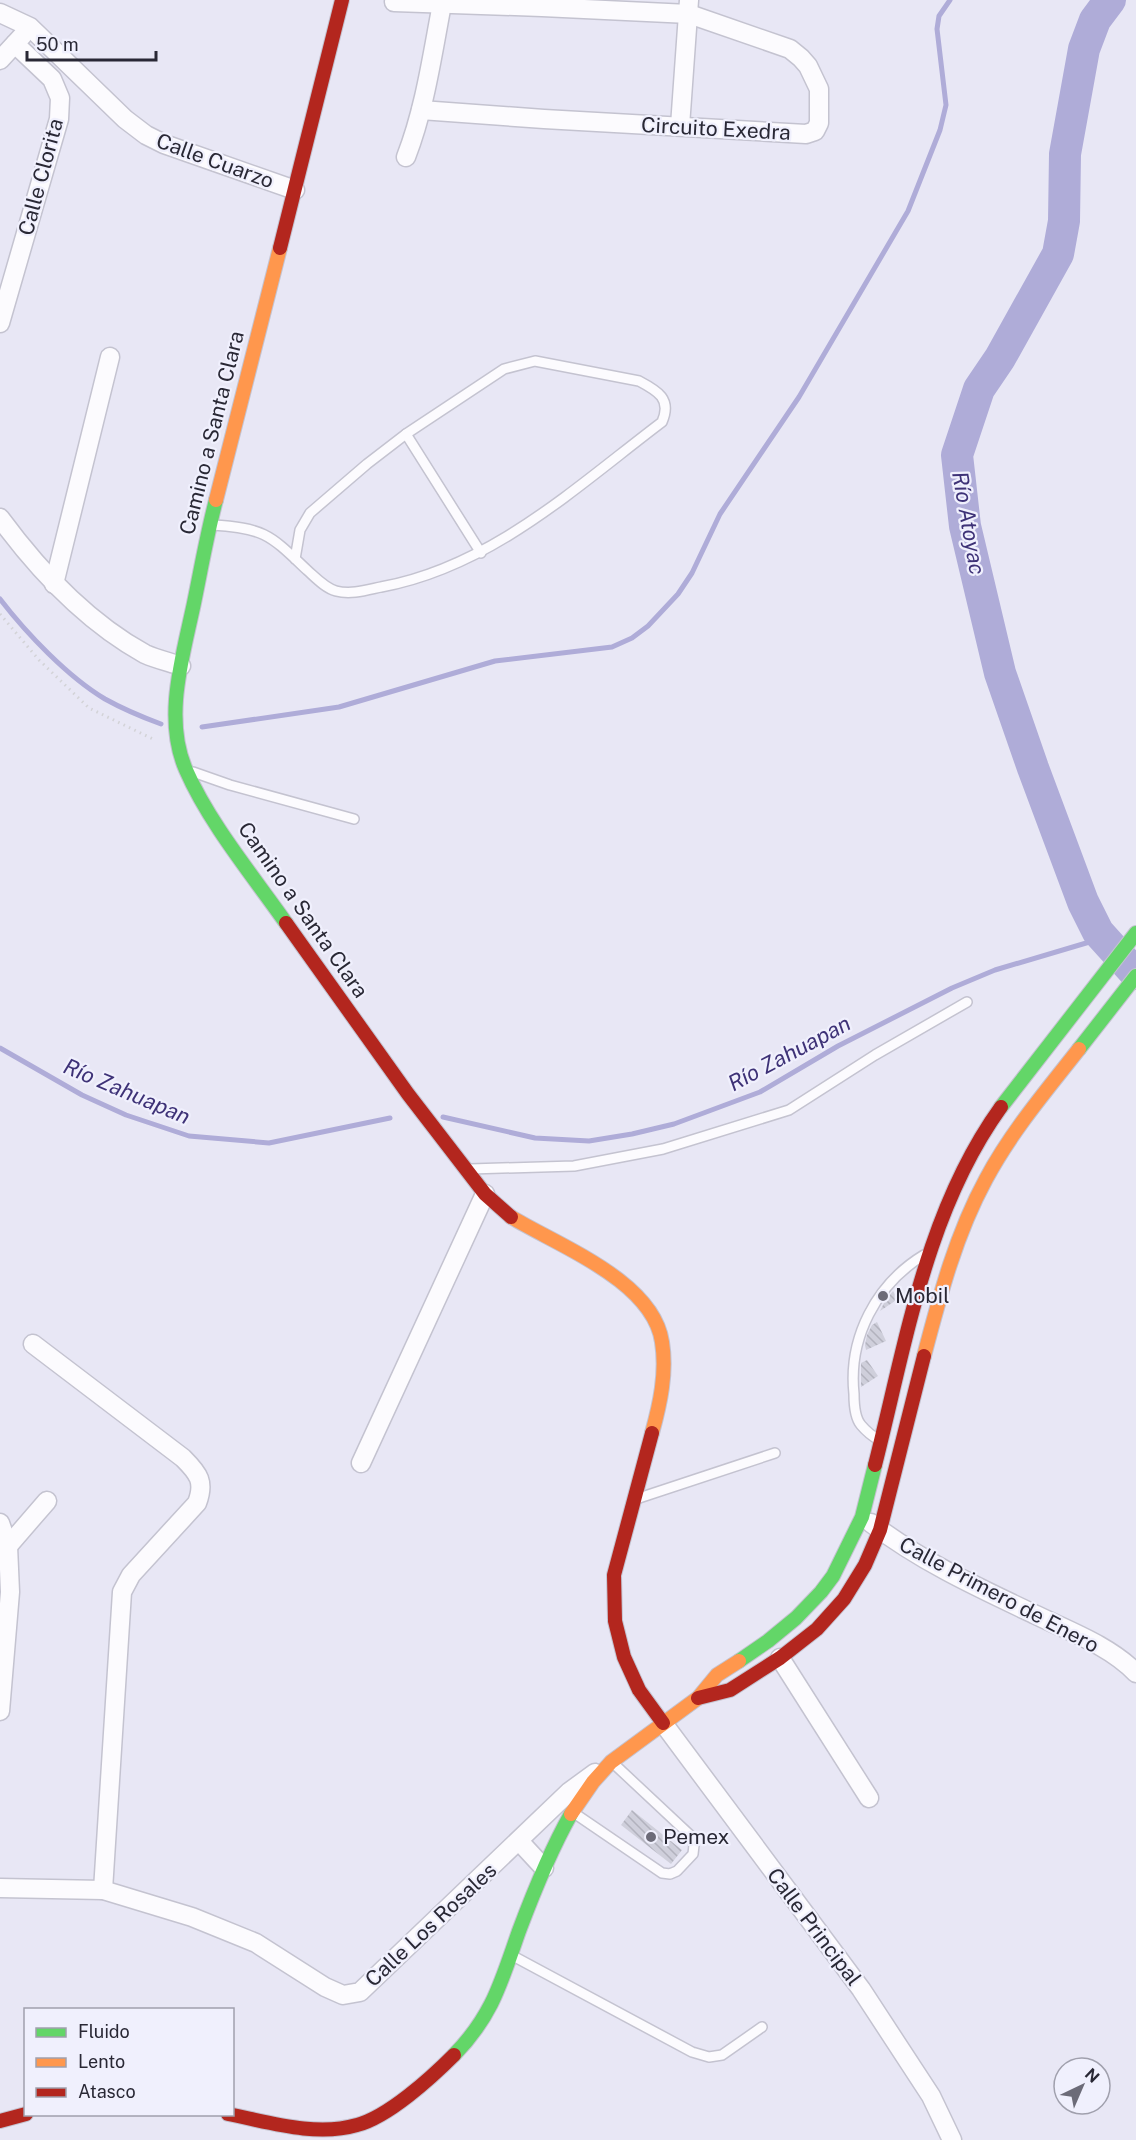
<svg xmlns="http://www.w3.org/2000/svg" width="1136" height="2140" viewBox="0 0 1136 2140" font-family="'Public Sans',sans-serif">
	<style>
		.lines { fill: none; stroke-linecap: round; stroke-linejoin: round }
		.stream { stroke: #afacd8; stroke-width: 5 }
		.river { stroke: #afacd8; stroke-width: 32 }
		.building { fill: url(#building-back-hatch) }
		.lane-casing { stroke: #c4c3d0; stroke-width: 12 }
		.street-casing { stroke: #c4c3d0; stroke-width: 21 }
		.fast-casing { stroke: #c4c3d0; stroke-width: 16 }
		.slow-casing { stroke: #c4c3d0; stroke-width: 16 }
		.jam-casing { stroke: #c4c3d0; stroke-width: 16 }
		.path { stroke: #d3d3d7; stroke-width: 3; stroke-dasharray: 1.5 4.5; stroke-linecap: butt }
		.lane { stroke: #fcfbfe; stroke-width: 9 }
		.street { stroke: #fcfbfe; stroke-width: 18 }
		.fast { stroke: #63d668; stroke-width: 14 }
		.slow { stroke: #ff974d; stroke-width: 14 }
		.jam { stroke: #b3261e; stroke-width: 14 }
		.poi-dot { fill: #6c6b78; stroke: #f0f0fd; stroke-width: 2 }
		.labels { text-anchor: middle; stroke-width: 4.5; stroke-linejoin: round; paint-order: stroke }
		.street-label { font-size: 21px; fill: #292835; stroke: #f0f0fd }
		.poi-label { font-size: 21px; fill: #292835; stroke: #f0f0fd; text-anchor: start }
		.water-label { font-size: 22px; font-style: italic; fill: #3e3277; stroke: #f0f0fd }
	</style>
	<defs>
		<pattern id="building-back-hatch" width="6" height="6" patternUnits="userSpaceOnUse" patternTransform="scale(1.5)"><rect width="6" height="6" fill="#cfcfdb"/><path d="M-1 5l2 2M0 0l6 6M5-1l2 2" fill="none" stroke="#b2b2bd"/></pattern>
	</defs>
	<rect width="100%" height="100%" fill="#e8e7f5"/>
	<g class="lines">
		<g class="stream">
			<path d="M0,599C26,633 68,677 105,699C123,709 142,717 161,724"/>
			<path d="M202,727L339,707L495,661L612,647L632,638L648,626L678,594L692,573L720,514L799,397L908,211L940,130L946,105L937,29L939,16L950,0"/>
			<path d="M0,1048L82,1095L126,1115L189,1136L269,1143L390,1118"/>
			<path d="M443,1117L535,1138L589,1141L632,1134L674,1124L760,1092L838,1046L952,988L995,970L1103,938"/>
		</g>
		<path class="river" d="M1110,0L1095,20L1084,49L1065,154L1064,221L1058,254L1000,358L979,389L957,455L965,526L1000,673L1033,768L1083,902L1098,932L1136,974"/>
	</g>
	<g class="building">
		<path d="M893,1291L898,1299L880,1311L885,1301Z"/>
		<path d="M877,1322L886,1341L866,1350L865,1345L867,1335L872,1325Z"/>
		<path d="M867,1360L878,1376L861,1387V1363Z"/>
		<path d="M632,1810L682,1850L671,1864L621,1825Z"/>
	</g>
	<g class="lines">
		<defs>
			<g id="lane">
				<path d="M406,434L481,553"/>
				<path d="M212,525C265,528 270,535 307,570C316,578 325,588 336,591C351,595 367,590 381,587C491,567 576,487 662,422C672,399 658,391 639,381L535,361L504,369L406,434L367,464L310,513L300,530L295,559"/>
				<path d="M193,772L230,785L354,819"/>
				<path d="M470,1169L574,1166L663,1149L789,1110L875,1055L967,1002"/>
				<path d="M879,1440C872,1436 866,1431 861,1425C855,1418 854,1403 854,1394C848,1338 876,1284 924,1255"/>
				<path d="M636,1499L775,1453"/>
				<path d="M574,1813L662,1873L670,1874L677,1871L693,1854L694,1845L691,1836L613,1763"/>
				<path d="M513,1956L692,2052L709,2057L722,2055L762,2027"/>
			</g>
			<g id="street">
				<path d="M394,2L542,7L689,14L790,49L801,58L808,66L819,89V123L815,131L806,134L544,119L421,110"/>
				<path d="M0,13L30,27L125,119L146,135L164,144L295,190"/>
				<path d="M0,60L23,35"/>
				<path d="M680,126L689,0"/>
				<path d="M406,157C425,108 432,56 442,4"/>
				<path d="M0,323L59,119L60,98L52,79L15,44"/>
				<path d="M0,518C39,571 87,622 145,654C156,659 169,662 181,666"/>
				<path d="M54,584L110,357"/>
				<path d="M33,1344L183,1458C199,1474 205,1482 197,1503L131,1575L122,1592L103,1890"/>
				<path d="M361,1463L485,1194"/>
				<path d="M0,1523L8,1546L10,1592L0,1711"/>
				<path d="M871,1523C922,1562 979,1588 1036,1615C1069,1631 1110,1646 1136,1673"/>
				<path d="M8,1546L47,1501"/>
				<path d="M780,1658L869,1798"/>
				<path d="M663,1723L861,1989L931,2096L952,2140"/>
				<path d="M519,1841L544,1868"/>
				<path d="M0,1888L103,1890L192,1917L256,1943L325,1987L343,1995L360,1992L569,1792L595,1773"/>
			</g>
			<g id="fast">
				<path d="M216,500C207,534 201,569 194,603C183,656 163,718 186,770C209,823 253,876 286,923"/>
				<path d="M1079,1049L1136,976"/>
				<path d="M1001,1107L1136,933"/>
				<path d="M739,1661L768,1641L796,1618L821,1592L833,1576L862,1517L875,1465"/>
				<path d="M454,2055C493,2015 501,1982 519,1931C534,1891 550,1851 571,1814"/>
			</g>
			<g id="slow">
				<path d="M216,500L280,248"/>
				<path d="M511,1217C559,1246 653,1281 662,1342C667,1373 660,1404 652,1433"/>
				<path d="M924,1356C940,1295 956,1234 986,1179C1011,1132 1046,1091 1079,1049"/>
				<path d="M571,1814L593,1782L611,1762L698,1698L717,1675L739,1661"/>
			</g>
			<g id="jam">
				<path d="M280,248L342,0"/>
				<path d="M286,923L408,1094L485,1194L511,1217"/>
				<path d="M652,1433L614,1575L615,1621L624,1657L639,1690L663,1723"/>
				<path d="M875,1465C906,1343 926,1211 1001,1107"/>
				<path d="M698,1698L730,1690L780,1658L817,1629L844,1599L865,1565L880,1530L924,1356"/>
				<path d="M228,2114C268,2122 316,2137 357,2125C388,2117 431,2078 454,2055"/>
				<path d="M0,2121L26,2114"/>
			</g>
		</defs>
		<use href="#lane" class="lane-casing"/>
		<use href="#street" class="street-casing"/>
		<use href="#fast" class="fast-casing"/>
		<use href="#slow" class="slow-casing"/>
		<use href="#jam" class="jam-casing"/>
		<path class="path" d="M0,614L39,660L89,708L155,740"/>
		<use href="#lane" class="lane"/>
		<use href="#street" class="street"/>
		<use href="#fast" class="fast"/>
		<use href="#slow" class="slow"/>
		<use href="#jam" class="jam"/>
	</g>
	<g class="poi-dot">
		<circle cx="883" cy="1296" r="6"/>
		<circle cx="651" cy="1837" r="6"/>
	</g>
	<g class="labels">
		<g class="street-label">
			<text transform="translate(716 129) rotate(3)" y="7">Circuito Exedra</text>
			<text transform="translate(215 161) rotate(20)" y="7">Calle Cuarzo</text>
			<text transform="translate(41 177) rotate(-75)" y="7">Calle Clorita</text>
			<text transform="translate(212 433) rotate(-76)" y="7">Camino a Santa Clara</text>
			<text transform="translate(303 910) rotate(55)" y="7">Camino a Santa Clara</text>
			<text transform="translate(999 1595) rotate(28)" y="7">Calle Primero de Enero</text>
			<text transform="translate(431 1925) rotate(-43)" y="7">Calle Los Rosales</text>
			<text transform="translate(814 1927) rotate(53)" y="7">Calle Principal</text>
		</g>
		<g class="poi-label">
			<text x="895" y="1303">Mobil</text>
			<text x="663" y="1844">Pemex</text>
		</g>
		<g class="water-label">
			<text transform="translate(969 523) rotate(80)" y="8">Río Atoyac</text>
			<text transform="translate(789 1053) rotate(-28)" y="8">Río Zahuapan</text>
			<text transform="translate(127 1091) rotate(23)" y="8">Río Zahuapan</text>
		</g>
	</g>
	<rect x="24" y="2008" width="210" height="108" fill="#f0f0fd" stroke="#a0a0ad" stroke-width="1.5"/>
	<rect x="36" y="2028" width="30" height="9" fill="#63d668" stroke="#a0a0ad" stroke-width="1.5"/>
	<text x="78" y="2038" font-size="18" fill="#292835">Fluido</text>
	<rect x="36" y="2058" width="30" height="9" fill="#ff974d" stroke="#a0a0ad" stroke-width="1.5"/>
	<text x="78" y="2068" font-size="18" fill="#292835">Lento</text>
	<rect x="36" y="2088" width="30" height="9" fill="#b3261e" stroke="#a0a0ad" stroke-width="1.5"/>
	<text x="78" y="2098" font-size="18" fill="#292835">Atasco</text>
	<g transform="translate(1082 2086) rotate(44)"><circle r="28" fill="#f0f0fd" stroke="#a0a0ad" stroke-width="1.5"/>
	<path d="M0-4.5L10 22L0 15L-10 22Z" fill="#6c6b78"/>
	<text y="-9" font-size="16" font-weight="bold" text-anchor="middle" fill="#292835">N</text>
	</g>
	<path d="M27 51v9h129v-9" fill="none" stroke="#292835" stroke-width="3"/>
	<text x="36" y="51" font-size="18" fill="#292835" stroke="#f0f0fd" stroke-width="4.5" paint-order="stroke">50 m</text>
</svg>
